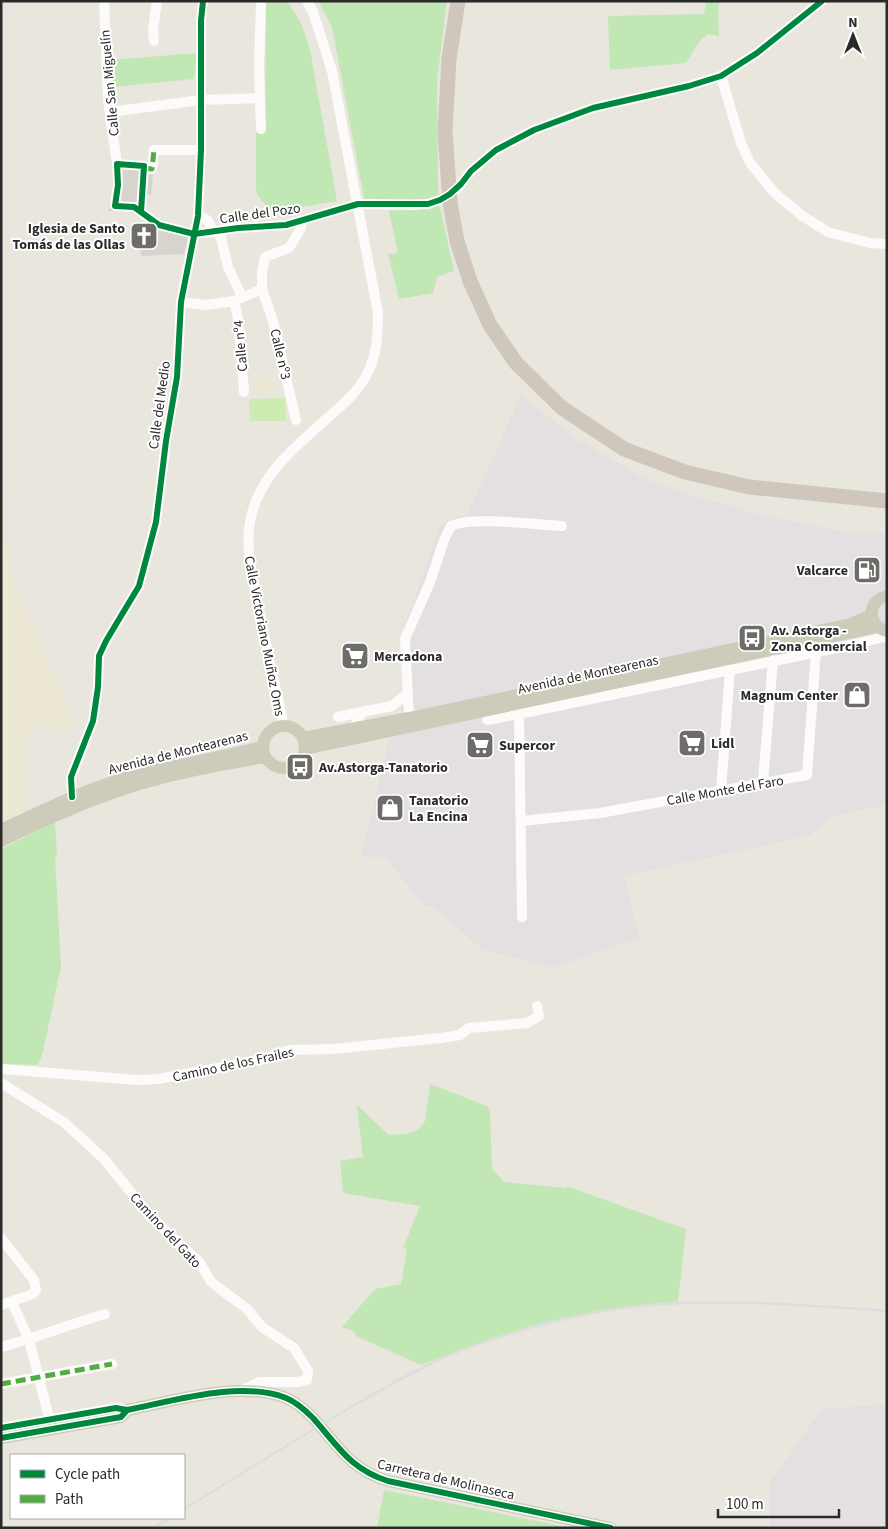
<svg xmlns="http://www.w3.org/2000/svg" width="888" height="1529" viewBox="0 0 888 1529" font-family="'Source Sans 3',sans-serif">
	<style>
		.industrial { fill: #e4e0e2 }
		.education { fill: #ede8d2 }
		.green { fill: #c1e7b4 }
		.pitch { fill: #ccecb1 }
		.plaza { fill: #d7d4cd }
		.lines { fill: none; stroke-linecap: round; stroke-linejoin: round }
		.minor { stroke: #fcfbfa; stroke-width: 10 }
		.major { stroke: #cdccba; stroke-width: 12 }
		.highway { stroke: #cfc7bc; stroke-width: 15 }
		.rail { stroke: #dddddf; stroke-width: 2.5 }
		.quiet { stroke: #53ab44; stroke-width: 5; stroke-dasharray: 10 5; stroke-linecap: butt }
		.cycleway-casing { stroke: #fff; stroke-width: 9 }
		.cycleway { stroke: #00873e; stroke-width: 6 }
		.labels { text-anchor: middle; stroke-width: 4; stroke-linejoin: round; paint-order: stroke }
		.street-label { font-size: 14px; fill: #2a2a2a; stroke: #fff }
		.poi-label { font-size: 14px; font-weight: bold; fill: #2a2a2a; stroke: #fff; text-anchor: start }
	</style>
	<rect width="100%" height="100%" fill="#e9e6de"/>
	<g class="industrial">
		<path d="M521,395L575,438L641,477L688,494L761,515L847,532L887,533V805L832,816L809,836L624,876L639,938L553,968L482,949L433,907L424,906L385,857H361L388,743L401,712L402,634L440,526L452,519L467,515Z"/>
		<path d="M887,1404V1528H770V1482L822,1409Z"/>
	</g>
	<g class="education">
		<path d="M276,378L275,392H257L255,390L254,379Z"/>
		<path d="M1,483L6,552L25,612L74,721L72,729L31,723L24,752L26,773L22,812L1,822Z"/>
	</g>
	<g class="green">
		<path d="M266,1H287L301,23L310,49L337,201L307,206L269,209L258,196L256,191V133L265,131Z"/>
		<path d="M318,1H447L437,81L438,196L407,204L365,203L332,27Z"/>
		<path d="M706,1H720L718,13L719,36L708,34L700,40L686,63L610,70L608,16L704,14Z"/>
		<path d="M197,53L194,79L113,87L111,60Z"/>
		<path d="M439,204L454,271L437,277L433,293L399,299L388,254L398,253L389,211Z"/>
		<path d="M55,822L57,856L55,857L61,966L43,1052L38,1065L1,1064V849Z"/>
		<path d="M430,1084L487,1106L490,1111L492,1169L504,1182L566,1188V1186L686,1229L678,1302C620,1306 563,1315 508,1333C479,1342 450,1354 421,1365L356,1336L355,1332L342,1327L375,1289L401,1284L407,1249L403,1248L420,1206L343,1193L340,1161L363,1157L357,1105L389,1135C402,1134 418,1135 425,1121Z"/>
		<path d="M384,1490L571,1528H377Z"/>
	</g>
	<path class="pitch" d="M285,398L286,421H250L249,399Z"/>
	<g class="plaza">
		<path d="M144,162L154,164L151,195H145V219L129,211H109L115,184V163Z"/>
		<path d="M160,222L190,228L184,254L141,256L140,242L158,240Z"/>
	</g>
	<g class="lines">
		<g class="minor">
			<path d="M104,1L108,101L117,164"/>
			<path d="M261,1L259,67L261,129"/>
			<path d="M154,41L153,30L157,1"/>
			<path d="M721,76L741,143L750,163L775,193L801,215L828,232L870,243L887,244"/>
			<path d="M110,112L201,100L260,98"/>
			<path d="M144,168L152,169L154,150H201"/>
			<path d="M457,189L471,171L496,150L534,130L593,108L689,86L721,76L757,53L822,1"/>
			<path d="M141,212L144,166L117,164L118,185L115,206L134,207L159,225L194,234L238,228L286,225L358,204L415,205L428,204L440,200"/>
			<path d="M198,216C208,218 210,223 213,232"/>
			<path d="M217,232L221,238L228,267L242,297"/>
			<path d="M234,301L238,319L244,392"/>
			<path d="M181,302L206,305L234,301L262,289"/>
			<path d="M296,420L273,321L262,289V272L265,257L289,248L300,230L303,221"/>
			<path d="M519,714L522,917"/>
			<path d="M338,717L361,712"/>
			<path d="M409,718L405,639L430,582L444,540L451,526C472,516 537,525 562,526"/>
			<path d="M487,720L519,714L856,644L887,636"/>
			<path d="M282,726V716C273,679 265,642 258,605C253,578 245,549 250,522C258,474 300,443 334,412C346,402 359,390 366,376C377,356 378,335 378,313L332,71L313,12L307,1"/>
			<path d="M353,728L358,721L361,712L392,706L407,694"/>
			<path d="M763,782L773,660"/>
			<path d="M721,790L730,670"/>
			<path d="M72,797L71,777L93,721L98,687L99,656L106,641L139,586L156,522L166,441L177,377L181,302L198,216L201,150V21L203,1"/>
			<path d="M521,821L600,813L807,775L816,651"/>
			<path d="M1,1069L137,1080L158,1079L212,1069L263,1059L290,1050L333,1049L441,1038L460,1035L469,1028L527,1023L539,1016L537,1006"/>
			<path d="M1,1083L65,1123L105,1160L150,1216L200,1263L211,1282L247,1309L262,1327L294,1348L308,1371L307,1380L297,1382H259L240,1391"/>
			<path d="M1,1238L34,1280L36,1291L30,1295L1,1305"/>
			<path d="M12,1302L29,1340L52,1429"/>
			<path d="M1,1347C36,1338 70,1324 105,1314"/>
			<path d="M1,1384L112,1364"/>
			<path d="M1,1428L116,1408L127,1410"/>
		</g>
		<g class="major">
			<path d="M887,596C866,601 867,626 887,631"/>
			<circle cx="284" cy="747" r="21"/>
			<path d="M303,738L409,718L851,624L871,615"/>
			<path d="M305,749L877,627"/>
			<path d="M1,830C42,811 82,791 125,778C170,765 217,759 262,747"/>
			<path d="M1,841C42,821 81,803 124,789C169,774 218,765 265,757"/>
			<path d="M1,1438L121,1417L127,1410C174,1401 240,1380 286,1398C296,1402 305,1410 313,1418C338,1446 350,1469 388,1481L611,1528"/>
		</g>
		<path class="highway" d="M458,1L449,59L445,131L450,203L457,241L470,281L490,325L516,363L562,408L624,449L685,472L749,487L887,501"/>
		<g class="rail">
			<path d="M184,1509C242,1474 299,1437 358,1403C386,1387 415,1370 445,1357C506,1332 583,1311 649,1305C728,1299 808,1305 887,1311"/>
			<path d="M154,1528L170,1518"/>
		</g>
		<g class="quiet">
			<path d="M144,168L152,169L154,150"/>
			<path d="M1,1384L112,1364"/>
		</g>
		<defs>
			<g id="cycleway">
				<path d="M141,212L144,166L117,164L118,185L115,206L134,207L159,225L194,234L238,228L286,225L358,204H428L440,200L450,194L461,184L471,171L496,150L534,130L593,108L689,86L721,76L757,53L822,1"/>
				<path d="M72,797L71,777L93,721L98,687L99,656L106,641L139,586L156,522L166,441L177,377L181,302L198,216L201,150V21L203,1"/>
				<path d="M1,1428L116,1408L127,1410C174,1401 240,1380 286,1398C296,1402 305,1410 313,1418C338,1446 350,1469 388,1481L611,1528"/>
				<path d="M1,1438L121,1417L127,1410"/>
			</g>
		</defs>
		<use href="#cycleway" class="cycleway-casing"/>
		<use href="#cycleway" class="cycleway"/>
	</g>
	<defs>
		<symbol id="church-square" viewBox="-11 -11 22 22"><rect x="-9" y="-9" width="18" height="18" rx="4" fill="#6d6c69" stroke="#fff"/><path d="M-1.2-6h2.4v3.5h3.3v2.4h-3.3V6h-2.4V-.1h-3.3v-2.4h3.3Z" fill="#fff"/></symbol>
		<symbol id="fuel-square" viewBox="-11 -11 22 22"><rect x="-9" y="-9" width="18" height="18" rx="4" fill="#6d6c69" stroke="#fff"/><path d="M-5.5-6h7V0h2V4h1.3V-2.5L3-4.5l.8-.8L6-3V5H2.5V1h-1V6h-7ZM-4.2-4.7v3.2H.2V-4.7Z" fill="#fff"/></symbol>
		<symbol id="bus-square" viewBox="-11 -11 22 22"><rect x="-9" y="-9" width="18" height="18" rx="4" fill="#6d6c69" stroke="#fff"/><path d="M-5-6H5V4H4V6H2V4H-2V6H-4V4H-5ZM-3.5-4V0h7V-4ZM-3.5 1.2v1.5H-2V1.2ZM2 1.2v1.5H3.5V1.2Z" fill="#fff"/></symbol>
		<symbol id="supermarket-square" viewBox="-11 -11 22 22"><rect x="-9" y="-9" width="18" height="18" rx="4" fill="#6d6c69" stroke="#fff"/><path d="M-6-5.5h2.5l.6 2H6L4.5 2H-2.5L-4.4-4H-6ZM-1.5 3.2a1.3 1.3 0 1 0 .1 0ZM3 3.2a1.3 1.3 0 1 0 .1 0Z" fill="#fff"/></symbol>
		<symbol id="shop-square" viewBox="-11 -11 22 22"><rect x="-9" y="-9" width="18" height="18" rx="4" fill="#6d6c69" stroke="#fff"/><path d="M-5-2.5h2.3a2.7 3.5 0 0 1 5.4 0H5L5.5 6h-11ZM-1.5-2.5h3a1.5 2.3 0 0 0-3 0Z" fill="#fff"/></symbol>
	</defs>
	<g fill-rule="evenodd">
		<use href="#church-square" x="128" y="220" width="32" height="32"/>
		<use href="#fuel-square" x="851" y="554" width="32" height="32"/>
		<use href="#bus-square" x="736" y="622" width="32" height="32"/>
		<use href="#supermarket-square" x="339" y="640" width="32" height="32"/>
		<use href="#shop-square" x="841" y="679" width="32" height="32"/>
		<use href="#supermarket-square" x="676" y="727" width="32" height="32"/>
		<use href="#supermarket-square" x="464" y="729" width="32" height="32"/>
		<use href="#bus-square" x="284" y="751" width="32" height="32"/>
		<use href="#shop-square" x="374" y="792" width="32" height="32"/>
	</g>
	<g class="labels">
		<g class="street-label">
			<text transform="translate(109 83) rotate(-95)" y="5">Calle San Miguelín</text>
			<text transform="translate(260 213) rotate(-8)" y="5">Calle del Pozo</text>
			<text transform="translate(240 346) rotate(-95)" y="5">Calle nº4</text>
			<text transform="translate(281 354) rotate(77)" y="5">Calle nº3</text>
			<text transform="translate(159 405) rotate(-82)" y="5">Calle del Medio</text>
			<text transform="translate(265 636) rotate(79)" y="5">Calle Victoriano Muñoz Oms</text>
			<text transform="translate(588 674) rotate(-12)" y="5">Avenida de Montearenas</text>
			<text transform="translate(178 752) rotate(-14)" y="5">Avenida de Montearenas</text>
			<text transform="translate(725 790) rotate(-10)" y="5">Calle Monte del Faro</text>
			<text transform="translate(233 1064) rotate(-12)" y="5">Camino de los Frailes</text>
			<text transform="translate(166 1230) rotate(47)" y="5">Camino del Gato</text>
			<text transform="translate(446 1479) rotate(13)" y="5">Carretera de Molinaseca</text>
		</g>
		<g class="poi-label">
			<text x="125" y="233" text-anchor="end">Iglesia de Santo<tspan x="125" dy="16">Tomás de las Ollas</tspan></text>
			<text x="848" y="575" text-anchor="end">Valcarce</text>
			<text x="771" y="635">Av. Astorga -<tspan x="771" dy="16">Zona Comercial</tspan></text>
			<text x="374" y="661">Mercadona</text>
			<text x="838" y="700" text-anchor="end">Magnum Center</text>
			<text x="711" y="748">Lidl</text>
			<text x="499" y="750">Supercor</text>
			<text x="319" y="772">Av.Astorga-Tanatorio</text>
			<text x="409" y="805">Tanatorio<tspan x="409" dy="16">La Encina</tspan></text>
		</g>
	</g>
	<rect width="888" height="1529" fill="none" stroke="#2a2a2a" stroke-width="5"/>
	<rect x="10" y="1454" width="175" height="65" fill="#ffffff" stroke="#aaaaaa"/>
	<rect x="20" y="1470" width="25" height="8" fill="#00873e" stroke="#aaaaaa"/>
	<text x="55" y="1479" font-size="15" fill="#2a2a2a">Cycle path</text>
	<rect x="20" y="1495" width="25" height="8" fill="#53ab44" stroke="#aaaaaa"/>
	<text x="55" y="1504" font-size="15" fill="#2a2a2a">Path</text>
	<g transform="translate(853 35)" stroke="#ffffff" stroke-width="4" paint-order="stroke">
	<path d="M0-4L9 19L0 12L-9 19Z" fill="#2a2a2a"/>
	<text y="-8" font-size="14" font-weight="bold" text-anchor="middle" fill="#2a2a2a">N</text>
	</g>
	<path d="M718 1509v8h121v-8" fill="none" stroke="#2a2a2a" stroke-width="2.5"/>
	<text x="726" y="1509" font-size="15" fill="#2a2a2a" stroke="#ffffff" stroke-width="4" paint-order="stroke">100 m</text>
</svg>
